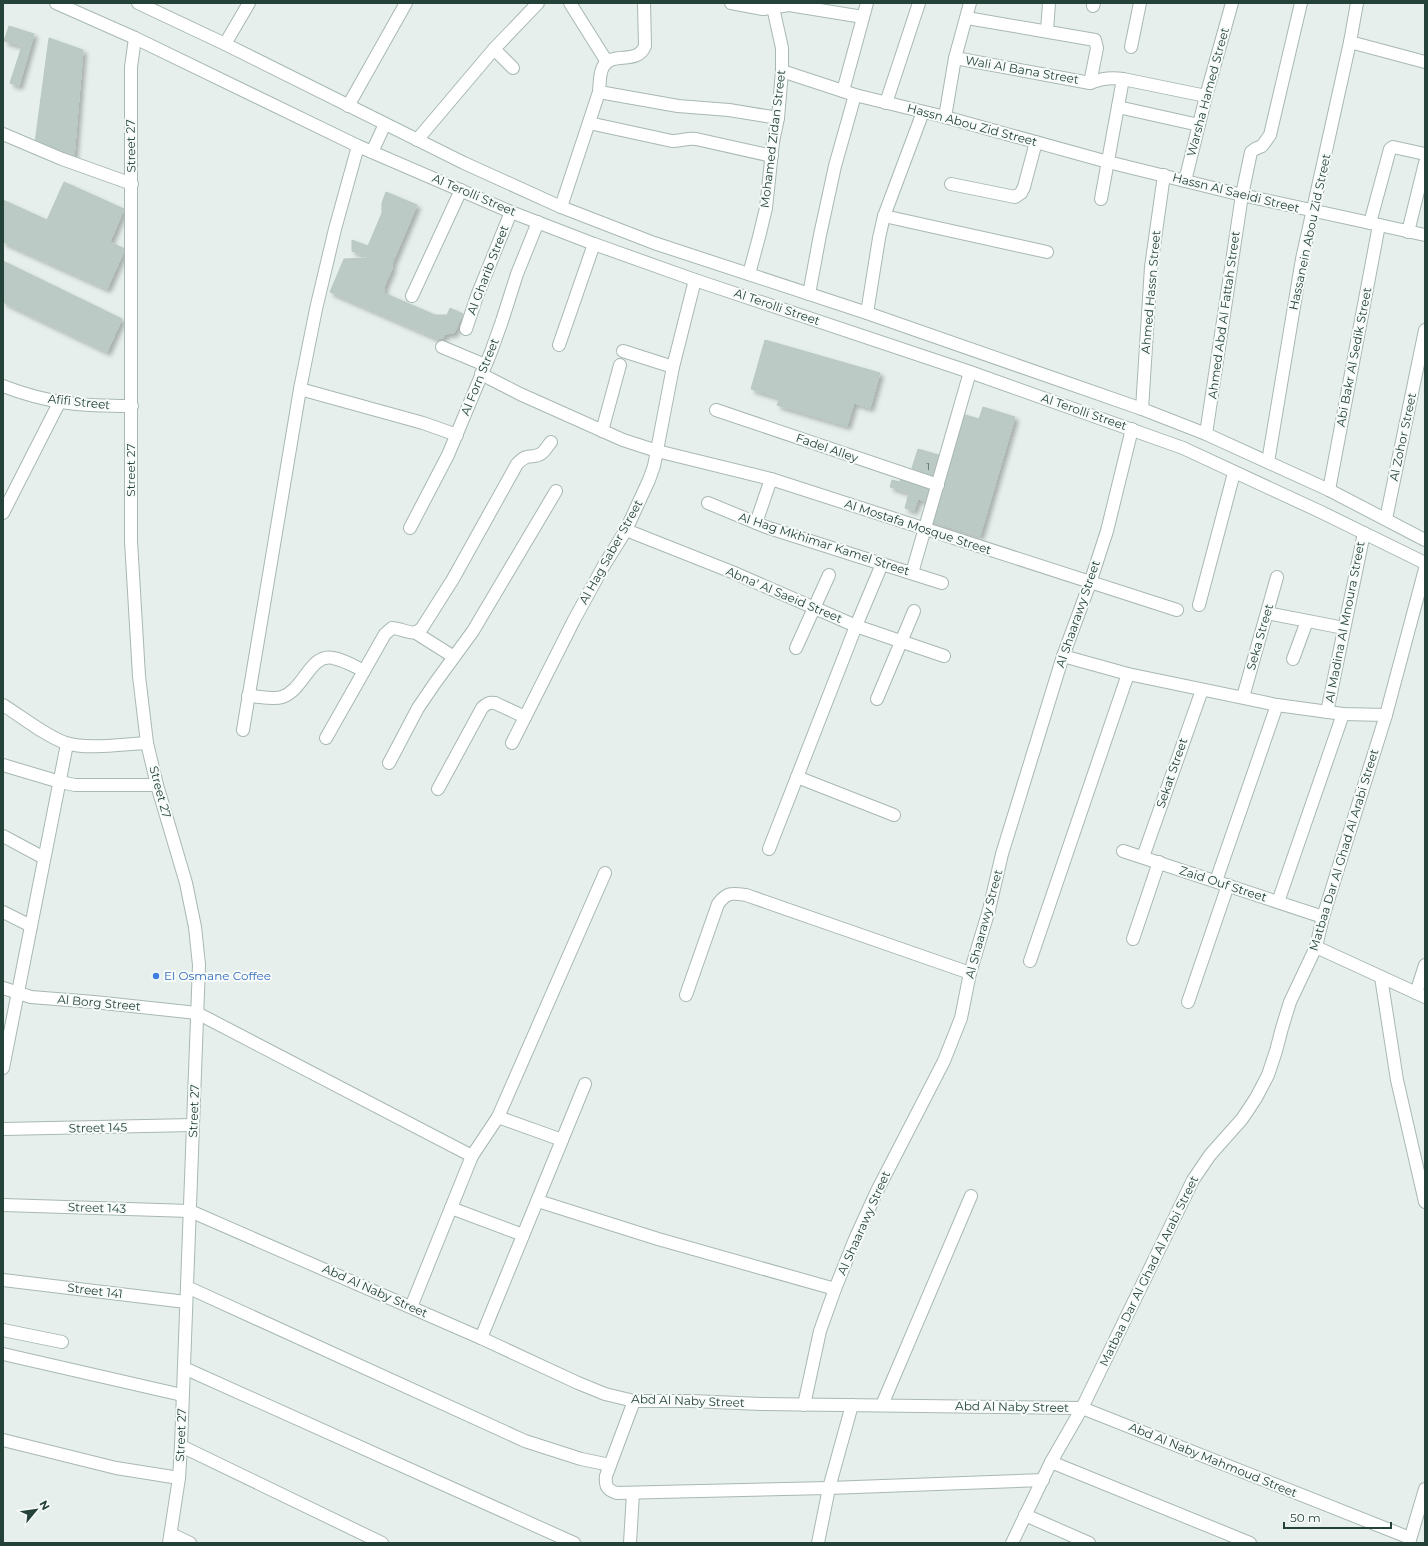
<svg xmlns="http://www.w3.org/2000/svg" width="1428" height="1546" viewBox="0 0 1428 1546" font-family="Montserrat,sans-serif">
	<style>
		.building { fill: #bbcac4; stroke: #b8c9c2; filter: url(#shadow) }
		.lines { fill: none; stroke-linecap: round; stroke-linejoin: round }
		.minor-casing { stroke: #a8b8b2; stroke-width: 14 }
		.minor { stroke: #fff; stroke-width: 12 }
		.shop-dot { fill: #3f7fe0; stroke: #f7fbf9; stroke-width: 1.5 }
		.labels { text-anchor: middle; stroke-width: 4; stroke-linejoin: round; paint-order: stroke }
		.number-label { font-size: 10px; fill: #4a645c }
		.street-label { font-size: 12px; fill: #24423a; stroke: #f7fbf9 }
		.shop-label { font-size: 12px; fill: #366cbe; stroke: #f7fbf9; text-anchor: start }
	</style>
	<defs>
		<filter id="shadow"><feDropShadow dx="3.5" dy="3.5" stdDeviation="2" flood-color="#0004"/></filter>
	</defs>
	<rect width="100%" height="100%" fill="#e6efeb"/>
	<g class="building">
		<path d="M9,26L34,34L19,86L10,83L22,46L4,41Z"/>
		<path d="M49,38L83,50L74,157L35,143Z"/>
		<path d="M64,182L124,209L110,242L125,249L107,289L3,242V200L47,220Z"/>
		<path d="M386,192L417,205L392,264V269L384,287V293L435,315H447L450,308L463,314L454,333L445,334L443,338H436L330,292L344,259L370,258L352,251V240L368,246L382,213V203Z"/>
		<path d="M3,261L122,319L107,352L3,302Z"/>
		<path d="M765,340L880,373L870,408L854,403L847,426L777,405L780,398L751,389Z"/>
		<path d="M983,407L1015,417L980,536L923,519L928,502L918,499L914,511L905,508L909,493L890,487L892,480L900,482L902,473L935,483L936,477L912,468L918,449L942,456L955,412L979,419Z"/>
	</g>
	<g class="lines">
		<defs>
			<g id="minor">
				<path d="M56,3L135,38L358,146L511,212L594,244L695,280L970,372L1183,448L1321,512L1425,563"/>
				<path d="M138,3L225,44L464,163L561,207L654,243L867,313L1142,409L1206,434L1329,490L1425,540"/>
				<path d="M570,3L607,62"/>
				<path d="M731,3L763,9L789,5L863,17"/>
				<path d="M1093,6L1094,3"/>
				<path d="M967,18L1095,40L1097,48L1090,83"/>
				<path d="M1047,31L1049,3"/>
				<path d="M135,38L131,67V541L139,676L147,743L157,785L186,883L195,927L199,965L181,1446L179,1478L169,1543"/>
				<path d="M1350,42L1425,62"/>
				<path d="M225,44L249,3"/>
				<path d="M1131,47L1140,3"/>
				<path d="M494,49L513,68"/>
				<path d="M955,58L1090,83C1102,78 1111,77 1123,79L1206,96"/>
				<path d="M782,71L855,95L945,117L1108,162L1242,195L1425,235"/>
				<path d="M843,91L867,3"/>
				<path d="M599,92L678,106L729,110L778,118"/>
				<path d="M886,103L919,3"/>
				<path d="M348,106L406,3"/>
				<path d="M1118,107L1199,125"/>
				<path d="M945,117L955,58L970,3"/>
				<path d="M589,123L672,141C681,141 687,138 696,139L772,156"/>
				<path d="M3,134L62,159L132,184"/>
				<path d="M417,140L494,49L538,3"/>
				<path d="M372,152L385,124"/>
				<path d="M1185,181L1206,96L1232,3"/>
				<path d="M951,184L1015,197L1021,193L1024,187L1036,142"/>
				<path d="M1101,199L1123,79"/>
				<path d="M561,207L599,92C600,84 599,74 603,67C612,50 637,66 645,46L644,3"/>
				<path d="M884,216L1047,252"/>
				<path d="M1370,223L1390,149L1393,147L1425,154"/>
				<path d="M1408,232L1425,163"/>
				<path d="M749,274L759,237L766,208L773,142L778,118L782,71V48L772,3"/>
				<path d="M809,294L820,235L835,166L855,95"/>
				<path d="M412,296L461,190"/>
				<path d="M867,313L879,238L884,216L923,112"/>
				<path d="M466,329L477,296L511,212"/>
				<path d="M559,345L594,244"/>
				<path d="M442,347L485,365"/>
				<path d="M623,351L673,367"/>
				<path d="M481,374L520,394L623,440L657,451L771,479L1177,610"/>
				<path d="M3,386C49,404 83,406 132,406"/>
				<path d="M300,389L423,423L457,435"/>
				<path d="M1142,409L1151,267L1164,175"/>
				<path d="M716,410L938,485"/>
				<path d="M602,431L620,365"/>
				<path d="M1206,434L1242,195L1251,152L1255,149L1262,146L1270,135L1301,3"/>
				<path d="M1268,462L1302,259L1350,42L1357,3"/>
				<path d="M1329,490L1379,225"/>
				<path d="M708,503L766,527L942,583"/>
				<path d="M3,513L59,403"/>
				<path d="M1386,519L1425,330"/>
				<path d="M756,523L771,479"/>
				<path d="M410,528L448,455L491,352L502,321L517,274L538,222"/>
				<path d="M626,530L732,572L856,626L944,656"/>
				<path d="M912,573L970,372"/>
				<path d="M1199,605L1234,473"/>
				<path d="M1267,613L1344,628"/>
				<path d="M416,633L454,657"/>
				<path d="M796,648L829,575"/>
				<path d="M1063,656L1128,674L1277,705L1343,714L1386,715"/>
				<path d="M1293,659L1307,621"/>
				<path d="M248,696C258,696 273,700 282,697C304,690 310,653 333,658C344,660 354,666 364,671"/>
				<path d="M1243,697L1277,577"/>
				<path d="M877,699L914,611"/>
				<path d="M3,705C21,716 47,737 66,743C87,750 124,744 147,743"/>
				<path d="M1327,712L1364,533"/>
				<path d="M243,730L300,389L316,309L335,229L358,146"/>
				<path d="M326,738L385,634L392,628C403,628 413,638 422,628L453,579L517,464C529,451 533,460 542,453C546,450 548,445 551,442"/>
				<path d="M512,743L574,620L603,567L626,530L649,480L654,466L673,367L695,280"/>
				<path d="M389,763L418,708L435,683L473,631L556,491"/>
				<path d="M3,765L60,782L75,785H157"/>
				<path d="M797,777L894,815"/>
				<path d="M438,789L482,708C486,704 489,702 495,703L525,717"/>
				<path d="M3,836L44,858"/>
				<path d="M769,849L856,626L882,564"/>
				<path d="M1123,851L1323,917"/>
				<path d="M1143,857L1202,690"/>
				<path d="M1216,881L1277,705"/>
				<path d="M1278,902L1343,714"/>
				<path d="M3,912L31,926"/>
				<path d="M1133,939L1159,862"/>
				<path d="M1316,947L1425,997"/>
				<path d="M1030,961L1128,674"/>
				<path d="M1381,977L1397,1080L1425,1202"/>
				<path d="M3,988L31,997L94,1002L197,1013L472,1156"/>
				<path d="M1416,993L1425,965"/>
				<path d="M686,995L718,904C727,892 732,893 746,895L970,973"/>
				<path d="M1188,1002L1228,885"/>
				<path d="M3,1068L67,744"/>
				<path d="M498,1117L562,1140"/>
				<path d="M3,1129L193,1125"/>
				<path d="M538,1201L658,1239L835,1289"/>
				<path d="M3,1205L190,1211L481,1338L578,1383L605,1394L634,1401H691L761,1404L1082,1408L1410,1538"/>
				<path d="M451,1208L523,1235"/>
				<path d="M3,1280L186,1302"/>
				<path d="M187,1287L525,1441L581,1459L610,1465"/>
				<path d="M411,1307L472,1156L498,1117L605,873"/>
				<path d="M3,1330L62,1342"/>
				<path d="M481,1338L585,1084"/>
				<path d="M3,1354L182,1395"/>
				<path d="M184,1368L574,1543"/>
				<path d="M634,1401L606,1476C605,1486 607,1490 617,1493L829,1488L1043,1480"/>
				<path d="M804,1405L820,1331L835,1289L855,1239L877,1191L944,1061L961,1018L970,973L989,910L1002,854L1063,656L1090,583L1107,531L1132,429"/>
				<path d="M882,1405L971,1196"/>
				<path d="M3,1440L116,1468L179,1478"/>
				<path d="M181,1446L382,1543"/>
				<path d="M1051,1462L1250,1543"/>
				<path d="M1025,1515L1089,1543"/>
				<path d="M171,1534L190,1543"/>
				<path d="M630,1543L633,1493"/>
				<path d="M818,1543L829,1488L852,1405"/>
				<path d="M1012,1543L1051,1462L1082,1408L1193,1180L1210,1155L1242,1119L1256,1098L1268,1075L1276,1051L1282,1028L1290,1002L1316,947L1323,917L1386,715L1425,569"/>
				<path d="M1409,1543L1425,1489"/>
			</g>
		</defs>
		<use href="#minor" class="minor-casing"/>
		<use href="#minor" class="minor"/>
	</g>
	<circle class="shop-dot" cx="156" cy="976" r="4"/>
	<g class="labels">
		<g class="number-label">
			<text x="928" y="470">1</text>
		</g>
		<g class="street-label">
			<text transform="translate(1022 70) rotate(10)" y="4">Wali Al Bana Street</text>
			<text transform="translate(1208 92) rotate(-75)" y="4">Warsha Hamed Street</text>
			<text transform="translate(972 125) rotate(15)" y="4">Hassn Abou Zid Street</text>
			<text transform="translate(773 139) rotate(-83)" y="4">Mohamed Zidan Street</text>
			<text transform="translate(131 146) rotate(-91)" y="4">Street 27</text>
			<text transform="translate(1236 193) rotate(14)" y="4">Hassn Al Saeidi Street</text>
			<text transform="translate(474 195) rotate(23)" y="4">Al Terolli Street</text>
			<text transform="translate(1310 232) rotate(-78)" y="4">Hassanein Abou Zid Street</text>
			<text transform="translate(488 270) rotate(-69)" y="4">Al Gharib Street</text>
			<text transform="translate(1151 292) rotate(-85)" y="4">Ahmed Hassn Street</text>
			<text transform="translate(777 307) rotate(19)" y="4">Al Terolli Street</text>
			<text transform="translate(1224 315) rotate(-82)" y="4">Ahmed Abd Al Fattah Street</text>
			<text transform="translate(1354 357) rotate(-79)" y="4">Abi Bakr Al Sedik Street</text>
			<text transform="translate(480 377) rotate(-68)" y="4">Al Forn Street</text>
			<text transform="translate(79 402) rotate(6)" y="4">Afifi Street</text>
			<text transform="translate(1084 412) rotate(19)" y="4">Al Terolli Street</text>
			<text transform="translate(1403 437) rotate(-78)" y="4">Al Zohor Street</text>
			<text transform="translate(827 448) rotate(19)" y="4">Fadel Alley</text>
			<text transform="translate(131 470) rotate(-90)" y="4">Street 27</text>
			<text transform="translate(918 527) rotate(18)" y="4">Al Mostafa Mosque Street</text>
			<text transform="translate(824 544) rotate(18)" y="4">Al Hag Mkhimar Kamel Street</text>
			<text transform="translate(611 552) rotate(-61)" y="4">Al Hag Saber Street</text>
			<text transform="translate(784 595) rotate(23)" y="4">Abna' Al Saeid Street</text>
			<text transform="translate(1078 614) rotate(-71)" y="4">Al Shaarawy Street</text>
			<text transform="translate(1345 622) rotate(-79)" y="4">Al Madina Al Mnoura Street</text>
			<text transform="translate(1260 637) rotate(-74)" y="4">Seka Street</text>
			<text transform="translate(1172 773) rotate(-71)" y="4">Sekat Street</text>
			<text transform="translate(160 792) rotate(75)" y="4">Street 27</text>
			<text transform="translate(1344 850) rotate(-73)" y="4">Matbaa Dar Al Ghad Al Arabi Street</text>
			<text transform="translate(1223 884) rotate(18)" y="4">Zaid Ouf Street</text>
			<text transform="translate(984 924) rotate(-75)" y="4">Al Shaarawy Street</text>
			<text transform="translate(99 1003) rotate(5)" y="4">Al Borg Street</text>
			<text transform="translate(194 1111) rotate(-88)" y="4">Street 27</text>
			<text transform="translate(98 1128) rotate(-1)" y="4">Street 145</text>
			<text transform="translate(97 1208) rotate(2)" y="4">Street 143</text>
			<text transform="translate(864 1223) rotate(-66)" y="4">Al Shaarawy Street</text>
			<text transform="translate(1149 1271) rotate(-64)" y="4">Matbaa Dar Al Ghad Al Arabi Street</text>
			<text transform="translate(95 1291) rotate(7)" y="4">Street 141</text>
			<text transform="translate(375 1291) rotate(24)" y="4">Abd Al Naby Street</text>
			<text transform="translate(688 1401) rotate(2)" y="4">Abd Al Naby Street</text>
			<text transform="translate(1012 1407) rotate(1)" y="4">Abd Al Naby Street</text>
			<text transform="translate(181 1435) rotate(-88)" y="4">Street 27</text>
			<text transform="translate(1213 1460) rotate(22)" y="4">Abd Al Naby Mahmoud Street</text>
		</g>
		<g class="shop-label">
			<text x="164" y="980">El Osmane Coffee</text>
		</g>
	</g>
	<rect width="1428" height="1546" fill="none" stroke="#24423a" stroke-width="8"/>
	<g transform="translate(36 1510) rotate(61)" stroke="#f7fbf9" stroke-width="3" paint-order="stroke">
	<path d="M0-3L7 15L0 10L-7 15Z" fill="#24423a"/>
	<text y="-6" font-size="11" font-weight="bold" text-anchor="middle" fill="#24423a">N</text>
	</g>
	<path d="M1284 1522v6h107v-6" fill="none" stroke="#24423a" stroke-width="2"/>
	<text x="1290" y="1522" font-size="12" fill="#24423a" stroke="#f7fbf9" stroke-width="3" paint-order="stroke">50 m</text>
</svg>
